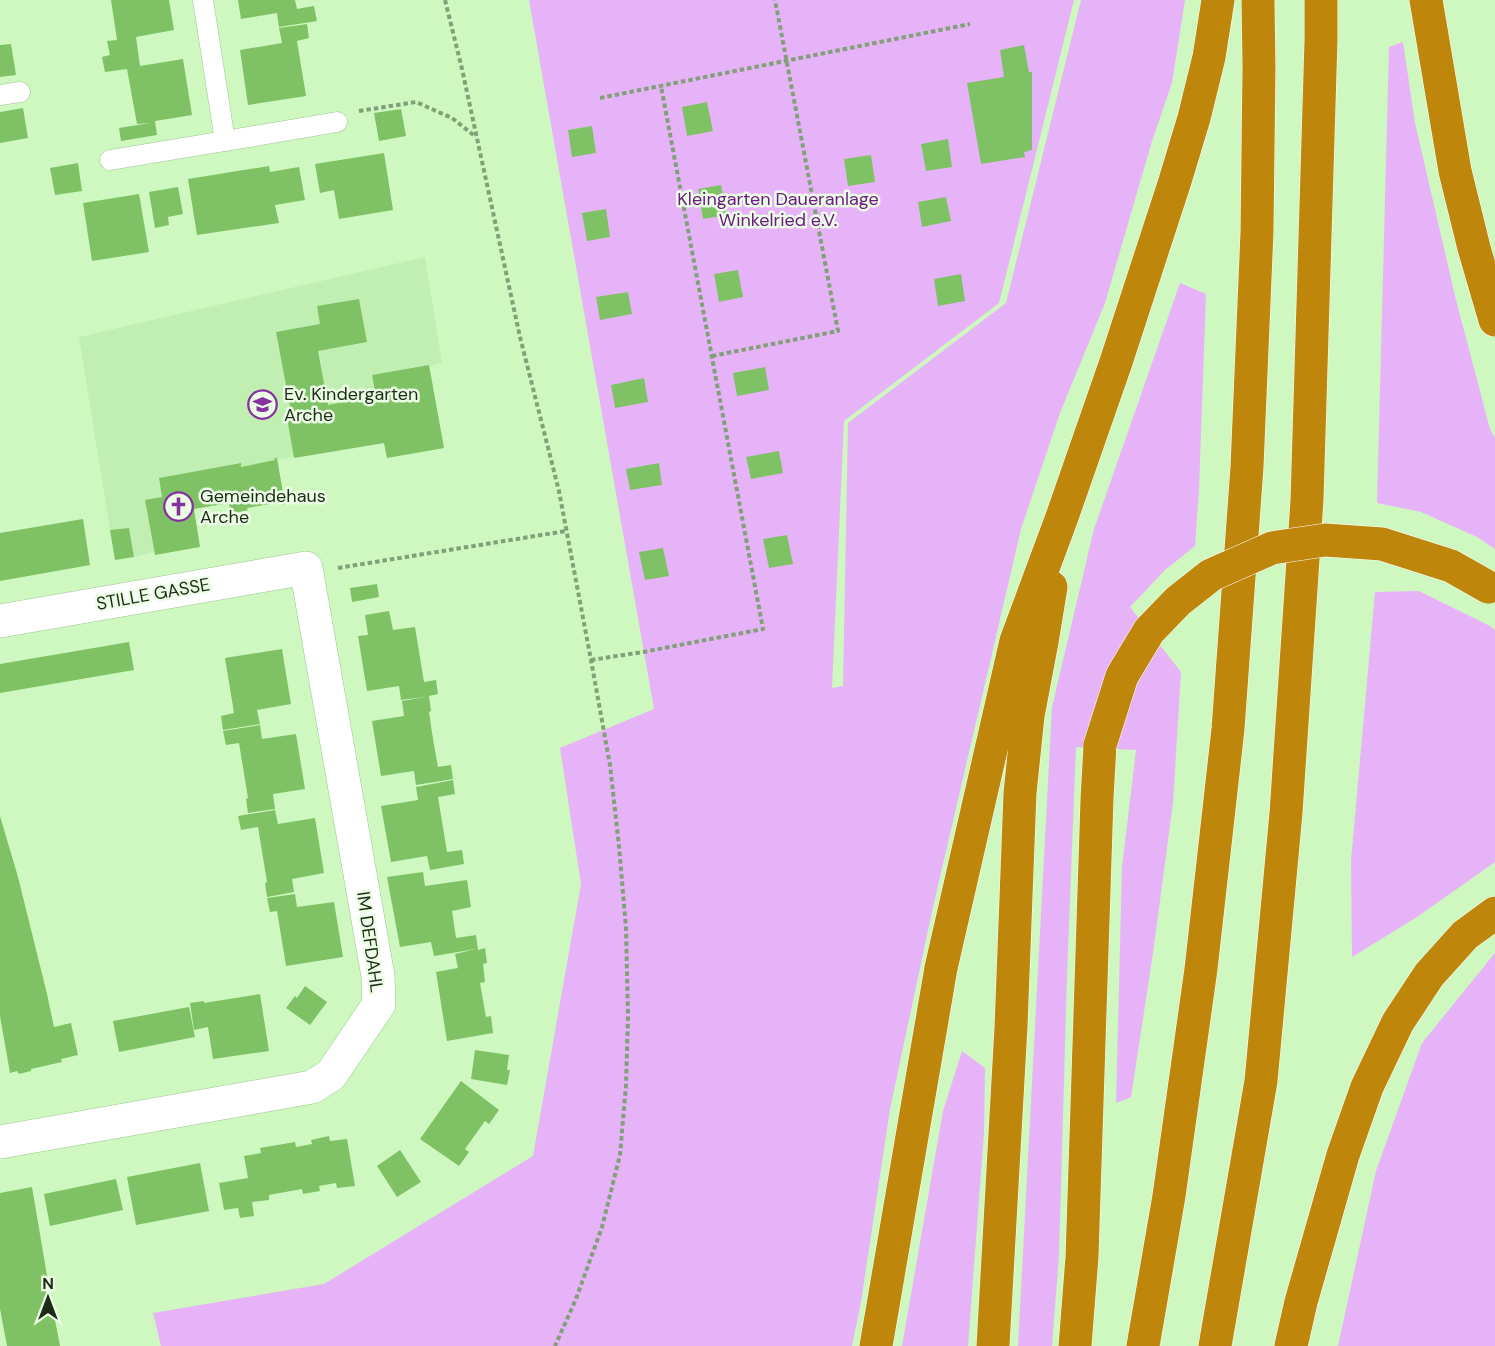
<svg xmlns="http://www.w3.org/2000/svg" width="1495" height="1346" viewBox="0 0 1495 1346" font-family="'DM Sans',sans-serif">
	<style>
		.built { fill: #c1efb1 }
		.green { fill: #e7b3f8 }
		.building { fill: #7fc266 }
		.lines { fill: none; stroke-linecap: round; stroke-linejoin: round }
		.lane-casing { stroke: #9cc58f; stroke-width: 21 }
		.street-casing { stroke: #9cc58f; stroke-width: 34 }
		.highway-casing { stroke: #fff; stroke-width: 34 }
		.path { stroke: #82a077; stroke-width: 4; stroke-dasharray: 4.5 3; stroke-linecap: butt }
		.lane { stroke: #fff; stroke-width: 20 }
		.street { stroke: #fff; stroke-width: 33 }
		.highway { stroke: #bf860c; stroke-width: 33 }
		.highway-bridge-casing { stroke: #fff; stroke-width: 34; stroke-linecap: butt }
		.highway-bridge { stroke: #bf860c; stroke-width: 33 }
		.labels { text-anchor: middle; stroke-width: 5; stroke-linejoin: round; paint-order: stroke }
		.park-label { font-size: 18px; fill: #6e1a84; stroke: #ecfde6 }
		.poi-label { font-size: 18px; fill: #1c2c16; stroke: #ecfde6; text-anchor: start }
		.street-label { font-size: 18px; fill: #1c2c16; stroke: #ecfde6 }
	</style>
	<rect width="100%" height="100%" fill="#cef8c0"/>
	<path class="built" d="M425,257L442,363L429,366L444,448L387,458L384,443L294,458L293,457L277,460L276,458H275V460L241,467L240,463L159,478L162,497L145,501L154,552L134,557L129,528L110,530L79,337Z"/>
	<g class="green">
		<path d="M529,0H1074L999,303L844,421L832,688L843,686L848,423L1006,303L1081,0H1185L1172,83L1152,141L1105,303L1060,413L1021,529L933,907L890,1109L861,1302L852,1346H161L153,1313L324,1284L533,1156L581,884L560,748L654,709Z"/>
		<path d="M1403,42L1415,123L1456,300L1490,429L1495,438V549L1477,537L1421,512L1377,503L1389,47Z"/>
		<path d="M1180,283L1206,294L1199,490L1195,546L1165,570L1130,607L1181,672L1173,803L1153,953L1131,1097L1116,1103L1122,867L1136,750L1076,747L1067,975L1059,1256L1052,1346H1018L1052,707L1094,529Z"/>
		<path d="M1419,591L1490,626L1495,630V862L1417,917L1352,957L1351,861L1375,592Z"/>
		<path d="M1495,953V1346H1338L1376,1171L1422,1043Z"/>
		<path d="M962,1051L985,1068L984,1132L968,1346H902L943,1111Z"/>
	</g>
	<g class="building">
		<path d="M111,0H169L174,30L136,37L140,66L183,59L192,115L155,121L157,135L121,141L119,128L150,123L137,124L127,69L105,72L102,57L110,55L107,41L117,40Z"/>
		<path d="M238,0H295L297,9L314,6L317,21L279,27L277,13L241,19Z"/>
		<path d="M307,24L309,38L297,41L306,96L248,105L240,50L282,43L279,28Z"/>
		<path d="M11,44L16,75L0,77V45Z"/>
		<path d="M1024,45L1029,72H1032V150L1024,152L1025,157L981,164L967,83L1004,77L1000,50Z"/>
		<path d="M707,102L713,131L687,136L682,107Z"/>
		<path d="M23,108L28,138L0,143V112Z"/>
		<path d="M401,109L406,136L379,141L374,113Z"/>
		<path d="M592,126L596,153L572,157L568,130Z"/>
		<path d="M948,139L952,167L926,171L921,144Z"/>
		<path d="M384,153L393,210L339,219L334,190L320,193L315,164Z"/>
		<path d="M871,155L875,182L848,186L844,159Z"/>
		<path d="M78,163L82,191L55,195L50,168Z"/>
		<path d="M269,166L270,172L299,167L305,200L275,205L279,223L197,235L188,179Z"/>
		<path d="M721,185L727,215L703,219L698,189Z"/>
		<path d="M178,187L183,214L168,217L169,225L155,228L149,192Z"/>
		<path d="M139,194L149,252L92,261L83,203Z"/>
		<path d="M946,197L951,221L922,227L918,202Z"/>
		<path d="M606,209L610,237L587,241L582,213Z"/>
		<path d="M738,270L743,297L719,302L714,274Z"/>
		<path d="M961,274L965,301L938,306L934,279Z"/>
		<path d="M628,292L632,314L600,320L596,297Z"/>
		<path d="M359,299L367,342L318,351L328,405L376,396L372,375L429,365L444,448L387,458L384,443L294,458L286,412H291L276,332L320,324L317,306Z"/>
		<path d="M765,367L769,390L737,396L733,373Z"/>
		<path d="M644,378L648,402L615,408L611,385Z"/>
		<path d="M779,451L783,473L751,479L746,457Z"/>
		<path d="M274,458H277L285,504L281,505V502L247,508L248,510L231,514L229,503L194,509L200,547L155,555L145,500L162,497L159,478L241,463V467L275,460Z"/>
		<path d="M659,463L662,485L630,490L626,469Z"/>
		<path d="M83,519L90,565L0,581V533Z"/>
		<path d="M129,528L134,557L115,560L110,530Z"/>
		<path d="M787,535L793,564L769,568L763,539Z"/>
		<path d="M663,548L669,576L645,580L639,552Z"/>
		<path d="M377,584L379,597L352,602L350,588Z"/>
		<path d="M389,611L393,630L415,627L424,682L436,680L438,694L429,696L431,711L429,712L433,739L438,767L451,765L453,779L416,785L414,771L381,776L372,721L404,716L402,701L425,697L401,700L399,686L367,691L358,636L368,635L365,615Z"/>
		<path d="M129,642L134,670L0,693V664Z"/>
		<path d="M282,649L291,704L257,710L260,724L223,730L221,716L234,713L225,658Z"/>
		<path d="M260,725L262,739L296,734L305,789L273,794L275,809L248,813L246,799L248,798L239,743L226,745L223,731Z"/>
		<path d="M453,780L455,794L438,797L447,852L462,850L464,864L430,870L427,856L391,862L381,806L418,800L416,787Z"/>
		<path d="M275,810L278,824L315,818L324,873L292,879L294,892L267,897L265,883L267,882L258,827L241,830L238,816Z"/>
		<path d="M0,816L18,877L47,994L54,1027L71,1023L78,1055L61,1059L62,1062L31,1069V1071L19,1074L17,1071L10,1073L0,1016Z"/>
		<path d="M423,872L425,886L467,880L471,907L452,911L456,938L476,935L478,950L485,948L487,963L483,964L485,982L480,983L486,1017L491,1016L493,1033L447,1041L436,972L458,968L455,954L476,949L434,956L431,942L400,947L387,877Z"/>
		<path d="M295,894L297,907L334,902L343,957L286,966L277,911L270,912L267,898Z"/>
		<path d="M305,986L327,1002L310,1025L286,1008L295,996L297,998Z"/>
		<path d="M260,994L269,1051L213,1059L208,1027L194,1030L190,1003L204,1001V1003Z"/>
		<path d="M189,1007L195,1037L119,1052L113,1021Z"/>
		<path d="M475,1050L509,1055L507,1070H510L507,1085L471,1079Z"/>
		<path d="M461,1081L499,1110L489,1124L485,1121L465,1149L469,1152L459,1166L420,1139Z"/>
		<path d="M329,1136L330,1141L347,1139L355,1186L337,1188L336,1183L319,1186L320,1191L303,1194L302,1189L269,1195V1200L252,1202L254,1216L240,1218L238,1208L224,1210L219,1183L248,1178L244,1156L261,1153L260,1148L295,1142L296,1147L312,1144L311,1140Z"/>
		<path d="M400,1150L421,1182L397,1197L377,1166Z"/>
		<path d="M200,1163L209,1211L136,1225L127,1177Z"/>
		<path d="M116,1179L123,1210L50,1226L44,1194Z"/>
		<path d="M32,1187L51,1299L60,1346H7L0,1309V1193Z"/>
	</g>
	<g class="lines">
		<defs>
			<g id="lane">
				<path d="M203,0L225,141L337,122"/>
				<path d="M0,95L20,92"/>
				<path d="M110,160L225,141"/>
			</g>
			<path id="street" d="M0,621L306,568L378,976L379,1004L331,1075L312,1087L0,1142"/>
			<g id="highway">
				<path d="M1426,0L1455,171L1474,248L1495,320"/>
				<path d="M876,1346L941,968L1016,641L1062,517L1116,362L1175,181L1194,118L1209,57L1218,0"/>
				<path d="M993,1346L1011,1027L1020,793L1028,716L1042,642L1051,587"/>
				<path d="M1075,1346L1082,1257L1097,799L1100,745"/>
				<path d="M1143,1346L1169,1196L1201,969L1228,729L1247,467L1257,232L1259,67L1258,0"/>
				<path d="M1215,1346L1261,1081L1286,813L1307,500L1321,40V0"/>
				<path d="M1291,1346L1301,1302L1343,1155L1367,1087L1398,1022L1429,975L1465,935L1495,913"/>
			</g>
		</defs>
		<use href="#lane" class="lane-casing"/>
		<use href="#street" class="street-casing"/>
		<use href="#highway" class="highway-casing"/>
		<g class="path">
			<path d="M445,0L462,69L520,337L559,491L591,660L610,765L619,846L626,928L628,1016L626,1085L620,1155L602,1227L576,1299L555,1346"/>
			<path d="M600,98L970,24"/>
			<path d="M359,111L416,102L452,118L476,137"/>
			<path d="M712,356L838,331L775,0"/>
			<path d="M338,568L566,531"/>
			<path d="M591,660L643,652L763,629L661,86"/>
		</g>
		<use href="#lane" class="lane"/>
		<use href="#street" class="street"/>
		<use href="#highway" class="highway"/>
		<defs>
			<path id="highway-bridge" d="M1100,745L1122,676L1149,631L1178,601L1211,575L1272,548L1325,540L1382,544L1451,566L1488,587"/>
		</defs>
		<use href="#highway-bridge" class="highway-bridge-casing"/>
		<use href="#highway-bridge" class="highway-bridge"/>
	</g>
	<defs>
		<symbol id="school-ring" viewBox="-11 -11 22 22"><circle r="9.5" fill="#ecfde6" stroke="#87319f" stroke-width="1.5"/><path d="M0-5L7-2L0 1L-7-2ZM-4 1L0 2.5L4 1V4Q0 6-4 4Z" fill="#87319f"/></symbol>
		<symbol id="church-ring" viewBox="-11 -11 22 22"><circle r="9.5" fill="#ecfde6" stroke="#87319f" stroke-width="1.5"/><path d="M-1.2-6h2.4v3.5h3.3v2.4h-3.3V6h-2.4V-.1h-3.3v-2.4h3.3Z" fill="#87319f"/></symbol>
	</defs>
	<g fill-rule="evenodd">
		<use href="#school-ring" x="246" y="388" width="33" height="33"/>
		<use href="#church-ring" x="162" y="490" width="33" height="33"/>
	</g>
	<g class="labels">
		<g class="park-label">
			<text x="778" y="205">Kleingarten Daueranlage<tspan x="778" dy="21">Winkelried e.V.</tspan></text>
		</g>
		<g class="poi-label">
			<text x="284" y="400">Ev. Kindergarten<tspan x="284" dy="21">Arche</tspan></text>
			<text x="200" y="502">Gemeindehaus<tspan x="200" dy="21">Arche</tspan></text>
		</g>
		<g class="street-label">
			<text transform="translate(153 594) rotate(-10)" y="6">STILLE GASSE</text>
			<text transform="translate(370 942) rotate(82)" y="6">IM DEFDAHL</text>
		</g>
	</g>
	<g transform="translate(48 1298)" stroke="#ecfde6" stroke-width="4.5" paint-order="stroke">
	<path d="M0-4.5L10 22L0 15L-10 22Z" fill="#1c2c16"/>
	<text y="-9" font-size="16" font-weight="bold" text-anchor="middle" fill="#1c2c16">N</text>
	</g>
</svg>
